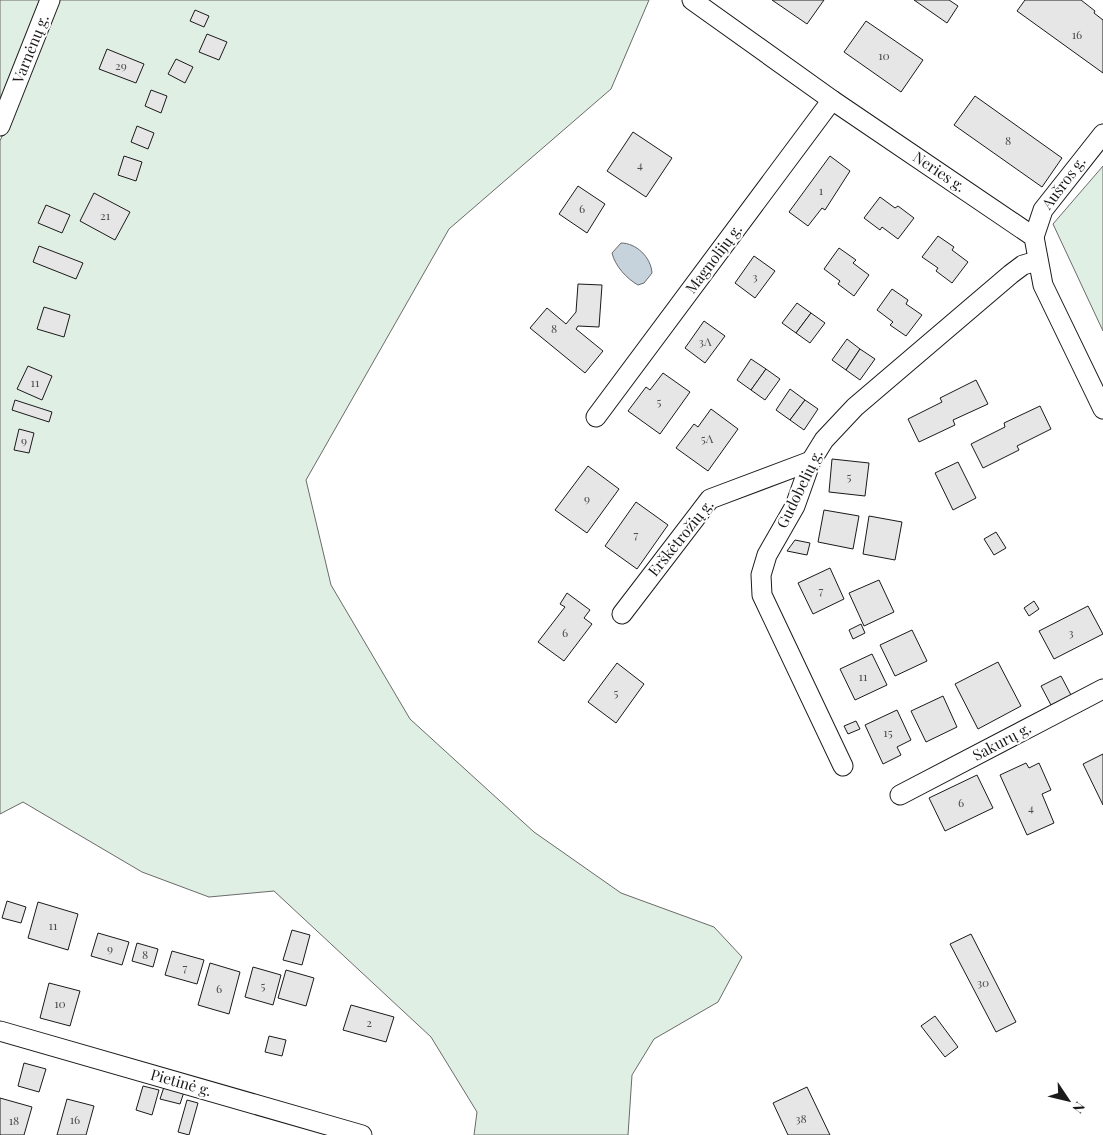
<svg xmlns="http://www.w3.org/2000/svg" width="1103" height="1135" viewBox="0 0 1103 1135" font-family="'Playfair Display',serif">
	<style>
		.green { fill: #e0efe3; stroke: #6a6a6a }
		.water { fill: #c6d2dc; stroke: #6a6a6a }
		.building { fill: #e6e6e6; stroke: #1a1a1a }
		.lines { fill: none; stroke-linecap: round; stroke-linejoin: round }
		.street-casing { stroke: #1a1a1a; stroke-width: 21 }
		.street { stroke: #fff; stroke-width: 19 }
		.labels { text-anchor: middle; stroke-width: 4; stroke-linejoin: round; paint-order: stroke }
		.number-label { font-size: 12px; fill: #4d4d4d }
		.street-label { font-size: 15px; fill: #1a1a1a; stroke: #fff }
	</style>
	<rect width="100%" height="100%" fill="#fff"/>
	<g class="green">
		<path d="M0,0H43L0,107Z"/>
		<path d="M57,0H649L611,89L449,229L306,480L331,585L410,719L534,832L621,893L714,927L742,957L718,1002L654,1039L632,1075L628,1135H474L477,1112L431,1037L274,891L209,897L142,872L23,802L0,814V141Z"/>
		<path d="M1103,166V331L1053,224Z"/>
	</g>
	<path class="water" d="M621,243C636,243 651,257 652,273L644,283L638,285C627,279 615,266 612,253Z"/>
	<g class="building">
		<path d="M772,0H824L807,24Z"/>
		<path d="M914,0H949L958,6L947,23Z"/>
		<path d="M1025,0H1081L1095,11L1094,13L1103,20V73L1017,11Z"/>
		<path d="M195,10L209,16L204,27L190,21Z"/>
		<path d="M866,21L923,60L901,92L844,52Z"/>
		<path d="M207,34L227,42L219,60L199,52Z"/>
		<path d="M107,49L144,64L136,83L99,69Z"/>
		<path d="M176,59L193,67L185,83L168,74Z"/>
		<path d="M151,90L167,96L161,113L145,106Z"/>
		<path d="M975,96L1062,158L1042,187L954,125Z"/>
		<path d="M137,126L154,133L148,149L131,142Z"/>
		<path d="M633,132L672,158L646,197L607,171Z"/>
		<path d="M124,156L142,162L136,181L118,175Z"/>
		<path d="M830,156L850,171L825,210L822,208L808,226L789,212Z"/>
		<path d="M578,186L605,204L587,233L559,214Z"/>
		<path d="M94,193L130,212L115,240L80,221Z"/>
		<path d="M880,197L895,208L898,206L914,218L898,239L882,227L880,230L864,218Z"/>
		<path d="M46,205L70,215L62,233L38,223Z"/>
		<path d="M938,236L954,247L952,250L968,262L952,283L936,271L938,268L922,257Z"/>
		<path d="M39,246L83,263L76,279L33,262Z"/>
		<path d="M839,248L856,260L853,263L869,275L854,296L838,284L840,281L824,269Z"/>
		<path d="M754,256L775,271L755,298L735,283Z"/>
		<path d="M578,284L602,285L599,327L578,326L576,329L603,351L585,373L530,328L547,308L566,324L576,312Z"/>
		<path d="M892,289L908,300L906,304L922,315L906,336L890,325L893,322L877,310Z"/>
		<path d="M797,303L811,313L796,333L782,323Z"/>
		<path d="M44,307L70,315L64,337L37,329Z"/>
		<path d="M811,313L825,323L810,343L796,333Z"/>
		<path d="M704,321L725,336L705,363L685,348Z"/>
		<path d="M847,339L860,349L846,370L832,360Z"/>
		<path d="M860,349L875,359L860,380L846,370Z"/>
		<path d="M751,359L766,369L751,390L737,380Z"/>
		<path d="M28,366L52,376L42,400L17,389Z"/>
		<path d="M766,369L780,379L765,400L751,390Z"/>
		<path d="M663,373L690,392L660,434L628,411L646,387L650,390Z"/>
		<path d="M976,380L988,404L953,420L955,425L919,442L908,419L942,402L940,398Z"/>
		<path d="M790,389L805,400L790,420L776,410Z"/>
		<path d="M15,400L52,412L49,422L12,410Z"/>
		<path d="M805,400L818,409L804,430L790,420Z"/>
		<path d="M1040,406L1051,429L1017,446L1019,450L983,468L971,444L1005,427L1004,423Z"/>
		<path d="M711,409L738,429L708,471L676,448L694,424L698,427Z"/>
		<path d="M19,429L34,433L29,453L14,450Z"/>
		<path d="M832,459L869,463L865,496L829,492Z"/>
		<path d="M958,462L976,498L953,510L935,473Z"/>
		<path d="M588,466L619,489L587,533L555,510Z"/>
		<path d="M636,502L668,525L637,569L605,546Z"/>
		<path d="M824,510L859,516L853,549L818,542Z"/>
		<path d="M869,516L902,522L895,560L863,554Z"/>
		<path d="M996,532L1006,548L994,555L984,539Z"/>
		<path d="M795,540L810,543L807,555L787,551Z"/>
		<path d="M830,568L844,599L813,614L798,583Z"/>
		<path d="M879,580L894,612L864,626L849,593Z"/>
		<path d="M567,593L590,610L584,618L592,624L564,661L538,642L565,607L560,604Z"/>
		<path d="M1034,601L1039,609L1029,616L1024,608Z"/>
		<path d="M1088,606L1103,634L1054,659L1039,631Z"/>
		<path d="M861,624L865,633L853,639L849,630Z"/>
		<path d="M912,630L927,661L895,676L880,645Z"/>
		<path d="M872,654L887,685L855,700L840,669Z"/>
		<path d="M998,662L1021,706L978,729L955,684Z"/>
		<path d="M617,663L644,684L616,723L588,702Z"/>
		<path d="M1061,676L1071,695L1051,705L1041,686Z"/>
		<path d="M943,696L957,727L926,742L911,711Z"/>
		<path d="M897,710L911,740L897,747L901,755L883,764L865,725Z"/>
		<path d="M856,721L860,729L848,734L844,726Z"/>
		<path d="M1103,754V805L1083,764Z"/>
		<path d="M1026,763L1029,768L1039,763L1051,790L1042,794L1054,823L1027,835L1000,775Z"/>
		<path d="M977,775L993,808L945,831L929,798Z"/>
		<path d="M7,901L26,907L21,923L2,918Z"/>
		<path d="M38,902L78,914L68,950L28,938Z"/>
		<path d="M292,930L310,935L302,965L283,960Z"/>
		<path d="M98,933L129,942L122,965L91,956Z"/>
		<path d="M971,934L1016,1022L996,1032L950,944Z"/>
		<path d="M137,943L158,949L153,967L132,961Z"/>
		<path d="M172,951L204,960L197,984L165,975Z"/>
		<path d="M210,963L240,972L229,1014L198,1005Z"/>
		<path d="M253,967L281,975L273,1005L245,997Z"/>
		<path d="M286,970L314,978L306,1006L278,998Z"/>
		<path d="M49,983L80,991L70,1026L40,1018Z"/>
		<path d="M351,1005L394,1017L386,1042L343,1030Z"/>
		<path d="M935,1016L958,1047L945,1057L921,1026Z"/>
		<path d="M269,1036L286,1040L282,1056L265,1052Z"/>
		<path d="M24,1063L46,1069L39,1092L18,1086Z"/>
		<path d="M143,1086L159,1090L152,1115L136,1110Z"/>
		<path d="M164,1087L184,1092L180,1104L160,1099Z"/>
		<path d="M807,1087L830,1135H788L773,1103Z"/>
		<path d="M0,1098L32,1107L24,1135H0Z"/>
		<path d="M67,1099L94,1106L86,1135H57Z"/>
		<path d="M187,1100L198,1103L189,1135L178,1132Z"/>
	</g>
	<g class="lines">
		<defs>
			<g id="street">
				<path d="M692,0L832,100L1034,237L1043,285L1103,409"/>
				<path d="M0,126L50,0"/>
				<path d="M1034,237L1043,210L1103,134"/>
				<path d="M596,417L832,100"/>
				<path d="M622,614L710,499L811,461"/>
				<path d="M843,766L762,595L761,575L767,555L795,506L811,461L824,440L855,407L1011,274L1023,265L1037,261"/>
				<path d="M900,795L1103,689"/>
				<path d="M0,1031L362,1135"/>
			</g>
		</defs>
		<use href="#street" class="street-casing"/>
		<use href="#street" class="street"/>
	</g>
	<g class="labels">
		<g class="number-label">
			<text x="1077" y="39">16</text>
			<text x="884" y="60">10</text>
			<text x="121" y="70">29</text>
			<text x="1008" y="145">8</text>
			<text x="640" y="169">4</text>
			<text x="821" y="195">1</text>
			<text x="582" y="213">6</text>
			<text x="105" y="220">21</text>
			<text x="755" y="281">3</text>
			<text x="554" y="333">8</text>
			<text x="705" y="346">3A</text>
			<text x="35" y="387">11</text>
			<text x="659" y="406">5</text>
			<text x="707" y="443">5A</text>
			<text x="24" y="445">9</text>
			<text x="849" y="481">5</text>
			<text x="587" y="503">9</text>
			<text x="636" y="539">7</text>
			<text x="821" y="595">7</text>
			<text x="565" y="637">6</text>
			<text x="1071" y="637">3</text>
			<text x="863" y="681">11</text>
			<text x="616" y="697">5</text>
			<text x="888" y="737">15</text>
			<text x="961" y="807">6</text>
			<text x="1031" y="812">4</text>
			<text x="53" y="930">11</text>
			<text x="110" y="953">9</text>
			<text x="145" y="959">8</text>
			<text x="185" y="972">7</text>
			<text x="983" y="987">30</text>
			<text x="263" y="990">5</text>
			<text x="219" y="993">6</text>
			<text x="60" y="1008">10</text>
			<text x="369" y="1027">2</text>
			<text x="801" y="1123">38</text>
			<text x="75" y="1124">16</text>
			<text x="14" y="1125">18</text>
		</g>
		<g class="street-label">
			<text transform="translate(31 49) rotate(-68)" y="5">Varnėnų g.</text>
			<text transform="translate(939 172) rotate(34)" y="5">Neries g.</text>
			<text transform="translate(1064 183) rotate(-53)" y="5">Aušros g.</text>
			<text transform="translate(714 259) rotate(-53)" y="5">Magnolijų g.</text>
			<text transform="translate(800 489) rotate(-64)" y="5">Gudobelių g.</text>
			<text transform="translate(681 538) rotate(-51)" y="5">Erškėtrožių g.</text>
			<text transform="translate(1002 742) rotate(-28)" y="5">Sakurų g.</text>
			<text transform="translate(181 1083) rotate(16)" y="5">Pietinė g.</text>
		</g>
	</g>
	<g transform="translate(1068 1100) rotate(125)" stroke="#ffffff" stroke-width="4" paint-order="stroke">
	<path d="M0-4L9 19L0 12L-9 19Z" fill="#1a1a1a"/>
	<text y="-8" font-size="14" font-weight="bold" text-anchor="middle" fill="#1a1a1a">N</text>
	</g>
</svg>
